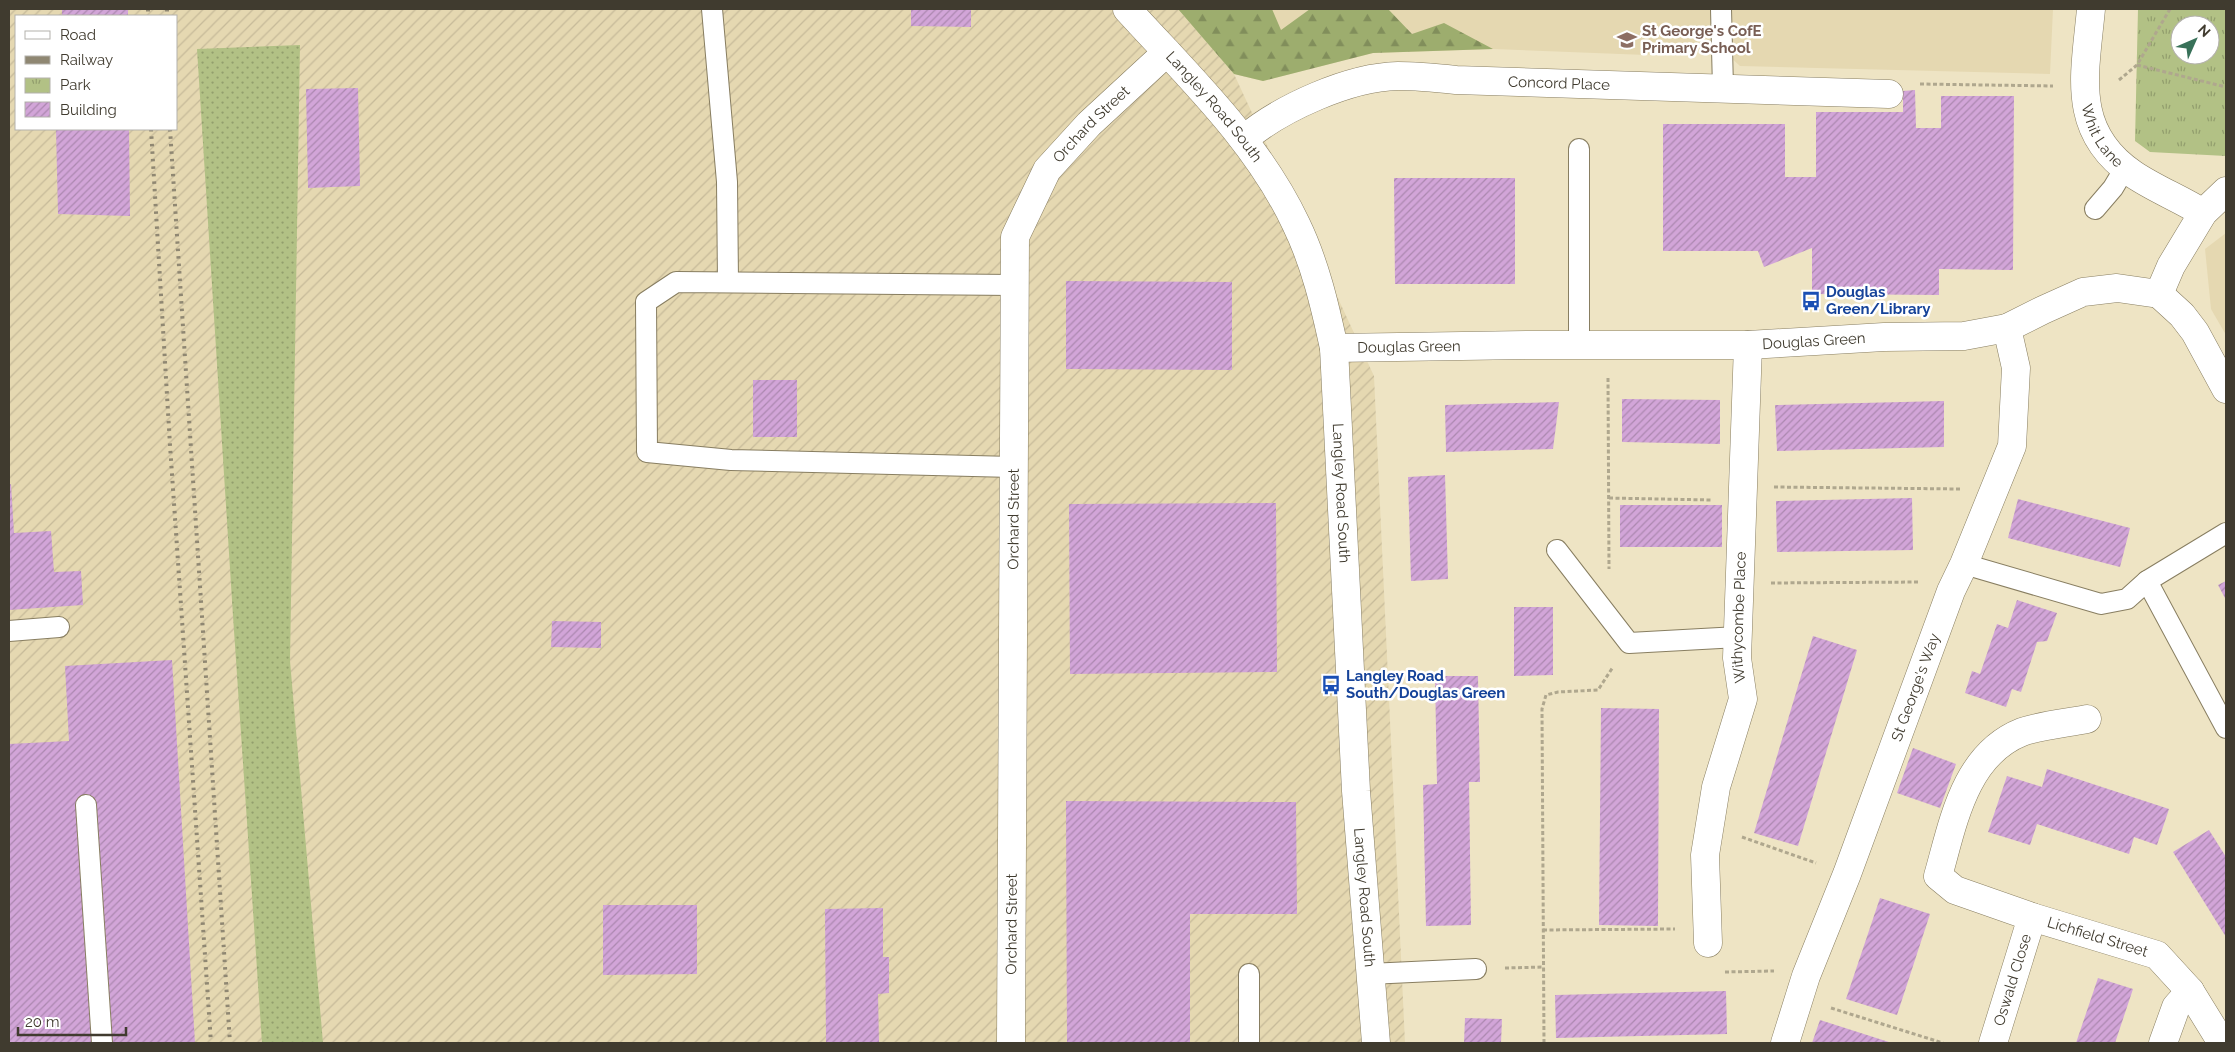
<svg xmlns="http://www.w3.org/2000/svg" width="2235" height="1052" viewBox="0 0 2235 1052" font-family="Raleway,sans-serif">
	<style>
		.built { fill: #e5d8b1 }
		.industrial { fill: url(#industrial-furrows); fill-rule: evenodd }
		.grass { fill: url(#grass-dots) }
		.forest { fill: url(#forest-firs) }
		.park { fill: url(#park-tufts); fill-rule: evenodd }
		.building { fill: url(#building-hatch) }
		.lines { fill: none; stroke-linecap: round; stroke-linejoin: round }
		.service-casing { stroke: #887e61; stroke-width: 22 }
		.pedestrian-casing { stroke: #887e61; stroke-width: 29 }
		.minor-casing { stroke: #887e61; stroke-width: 29 }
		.path { stroke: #afa78e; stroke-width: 3; stroke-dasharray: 4 2.5; stroke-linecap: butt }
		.service { stroke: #fff; stroke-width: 20 }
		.pedestrian { stroke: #fff; stroke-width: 28 }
		.minor { stroke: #fff; stroke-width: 28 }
		.rail { stroke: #8f8772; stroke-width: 4; stroke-dasharray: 2.5 5; stroke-linecap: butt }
		.labels { text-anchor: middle; stroke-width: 5; stroke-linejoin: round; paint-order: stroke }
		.education-label { font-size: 15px; font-weight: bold; fill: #785e54; stroke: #fff; text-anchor: start }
		.street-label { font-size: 15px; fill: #403b2f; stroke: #fff }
		.transit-label { font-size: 15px; font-weight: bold; fill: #164399; stroke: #fff; text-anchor: start }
	</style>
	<defs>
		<pattern id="industrial-furrows" width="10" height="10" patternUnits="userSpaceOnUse" patternTransform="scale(1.25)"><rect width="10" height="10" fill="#e5d8b1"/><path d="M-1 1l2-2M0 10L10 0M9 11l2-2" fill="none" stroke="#c6ba99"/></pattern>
		<pattern id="grass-dots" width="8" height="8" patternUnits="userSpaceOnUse" patternTransform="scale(1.25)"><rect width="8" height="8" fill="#b2c185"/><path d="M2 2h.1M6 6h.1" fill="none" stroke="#929e6d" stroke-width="1.8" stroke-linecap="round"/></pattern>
		<pattern id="forest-firs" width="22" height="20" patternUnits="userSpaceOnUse" patternTransform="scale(1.25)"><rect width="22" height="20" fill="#9dad6e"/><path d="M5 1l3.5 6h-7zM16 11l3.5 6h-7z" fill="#818e5b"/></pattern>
		<pattern id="park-tufts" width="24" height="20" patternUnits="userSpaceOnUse" patternTransform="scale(1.25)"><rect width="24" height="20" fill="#b2c185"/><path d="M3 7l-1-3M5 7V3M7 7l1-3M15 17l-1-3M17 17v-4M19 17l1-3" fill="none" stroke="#929e6d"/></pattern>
		<pattern id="building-hatch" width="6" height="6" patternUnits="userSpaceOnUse" patternTransform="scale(1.25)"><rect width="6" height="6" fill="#d2a5d8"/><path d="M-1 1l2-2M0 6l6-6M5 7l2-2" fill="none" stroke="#ac88b0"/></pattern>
	</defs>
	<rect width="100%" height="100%" fill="#eee4c4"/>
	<g class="built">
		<path d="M1178,9H2053L2050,74L1740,66L1728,55L1701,46L1646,55L1493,49L1373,53L1263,81L1234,74Z"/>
		<path d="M2226,233V335L2211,309L2205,249Z"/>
	</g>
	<path class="industrial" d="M9,9H1178L1234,74L1374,376L1405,1043H9ZM16,16H176V129H16Z"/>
	<path class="grass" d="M300,45L290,661L323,1043H262L233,616L197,49Z"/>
	<path class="forest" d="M1178,9H1272L1281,30L1310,9H1388L1412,34L1444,23L1493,49L1373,53L1263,81L1234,74Z"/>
	<path class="park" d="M2138,9H2226V156L2150,152L2135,141ZM2180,25H2210V55H2180Z"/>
	<g class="building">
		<rect x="62" y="9" width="66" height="7"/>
		<path d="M911,9H971V27L911,26Z"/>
		<path d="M358,88L360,186L308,188L306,89Z"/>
		<path d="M1915,90L1916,128H1941V96H2014L2013,270L1939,269V295L1812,294V248L1764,267L1758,251H1663V124H1785V177H1816V112H1903V91Z"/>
		<path d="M56,129H129L130,216L58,214Z"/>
		<path d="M1394,178H1515V284H1395Z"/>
		<path d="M1066,281L1232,282V370L1066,369Z"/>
		<rect x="753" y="380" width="44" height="57"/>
		<path d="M1622,399L1720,400V444L1622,442Z"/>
		<path d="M1944,401V447L1777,451L1775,405Z"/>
		<path d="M1559,402L1553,449L1446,452L1445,405Z"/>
		<path d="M1445,475L1448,579L1411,581L1408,477Z"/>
		<path d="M11,484L14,533L51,531L54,572L81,571L83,605L9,610V485Z"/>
		<path d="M1912,498L1913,550L1777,552L1776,501Z"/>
		<path d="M2018,499L2130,528L2120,567L2008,538Z"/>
		<path d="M1276,503L1277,672L1070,674L1069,504Z"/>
		<rect x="1620" y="505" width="102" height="42"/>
		<path d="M2226,581V600L2218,585Z"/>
		<path d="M2017,600L2057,613L2047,641L2037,642L2021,692L2012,689L2006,707L1965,693L1972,671L1980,674L1997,624L2008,628Z"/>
		<path d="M1514,607H1553V675L1514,676Z"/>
		<path d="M552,621L601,622V648L551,647Z"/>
		<path d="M1813,636L1857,650L1798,846L1754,833Z"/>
		<path d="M172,660L195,1043H9V744L69,741L65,666Z"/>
		<path d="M1435,676H1478L1480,782H1469L1471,925L1426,926L1423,785L1437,784Z"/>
		<path d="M1601,708L1659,709L1658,926L1599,925Z"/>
		<path d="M1913,748L1956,764L1940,808L1897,793Z"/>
		<path d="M2047,769L2169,809L2157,845L2134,837L2129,854L2037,824L2030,845L1988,832L2007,776L2042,787Z"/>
		<path d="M1066,801L1296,802L1297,914H1190V1043H1067Z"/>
		<path d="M2209,830L2226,857V937L2173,852Z"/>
		<path d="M1880,898L1930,914L1897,1015L1846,999Z"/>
		<path d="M603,905H697V974L603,975Z"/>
		<path d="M883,908V957H889V993L878,994L879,1042L826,1043L825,909Z"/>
		<path d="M2098,978L2133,989L2115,1043H2076Z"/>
		<path d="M1726,991L1727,1034L1556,1038L1555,995Z"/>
		<path d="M1465,1018L1502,1019L1501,1043H1464Z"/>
		<path d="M1820,1020L1892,1043H1812Z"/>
	</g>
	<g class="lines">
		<defs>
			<g id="service">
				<path d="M712,9L727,182L728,282"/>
				<path d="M1721,9L1723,88"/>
				<path d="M2095,209L2113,188L2125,168"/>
				<path d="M1579,345V149"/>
				<path d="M1013,467L731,460L647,452L646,302L676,282L1014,285"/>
				<path d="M1557,550L1629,643L1738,637"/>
				<path d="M1964,564L2101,604L2127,599L2147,581L2226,533"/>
				<path d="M2147,581L2226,728"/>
				<path d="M9,631L59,627"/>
				<path d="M86,805L102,1043"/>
				<path d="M1249,974V1043"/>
				<path d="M1369,974L1476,969"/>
			</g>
			<g id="pedestrian">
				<path id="s1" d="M1785,1043L1806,976L1847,874L1951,591L1964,564L2012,446L2016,368L2007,328"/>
			</g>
			<g id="minor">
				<path id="s2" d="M1127,9C1188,76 1257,141 1296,224C1315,263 1325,306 1334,348L1356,791L1376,1043"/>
				<path id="s3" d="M2091,9C2085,74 2070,131 2133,174C2155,189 2181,199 2203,213"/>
				<path id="s4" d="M1244,139C1281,108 1349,77 1398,76C1417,76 1437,78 1456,80L1889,94"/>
				<path d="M2159,294L2171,266L2203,213L2226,191"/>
				<path d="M2159,294L2182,315L2195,332L2226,389"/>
				<path id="s5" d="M1334,348L1527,345H1748L1884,337L1964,336L2007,328L2043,310L2083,292L2117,288L2159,294"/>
				<path id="s6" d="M2087,719C2066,723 2042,725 2022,732C1964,755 1953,824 1938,876L1955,890L2032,917L2157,955L2190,991L2222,1043"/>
				<path id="s7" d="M1708,943L1705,855L1716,787L1743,699L1737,658L1748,345"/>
				<path id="s8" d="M1011,1043L1015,237L1047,170L1089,124L1167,52"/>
				<path id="s9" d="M1993,1043L2032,917"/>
				<path d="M2163,1043L2176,1007L2190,991"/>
			</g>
		</defs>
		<use href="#service" class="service-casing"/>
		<use href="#pedestrian" class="pedestrian-casing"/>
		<use href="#minor" class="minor-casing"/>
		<g class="path">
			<path d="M2137,65L2226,87"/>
			<path d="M2119,80L2137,65L2170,9"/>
			<path d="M1920,84L2053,86"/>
			<path d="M1608,378L1609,569"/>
			<path d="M1774,487L1960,489"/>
			<path d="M1609,498L1711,500"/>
			<path d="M1771,583L1920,582"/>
			<path d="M1742,837L1816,863"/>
			<path d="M1543,930L1675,929"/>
			<path d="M1505,968L1543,967"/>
			<path d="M1725,972L1774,971"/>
			<path d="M1831,1008L1943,1043"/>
			<path d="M1544,1043L1542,709L1546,695L1558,692L1598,690L1613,667"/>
		</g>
		<use href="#service" class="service"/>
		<use href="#pedestrian" class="pedestrian"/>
		<use href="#minor" class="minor"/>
		<g class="rail">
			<path d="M148,9V16"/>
			<path d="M167,9V16"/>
			<path d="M151,129L170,445L211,1043"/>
			<path d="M170,129L230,1043"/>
		</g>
	</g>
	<defs>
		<symbol id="school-bare" viewBox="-9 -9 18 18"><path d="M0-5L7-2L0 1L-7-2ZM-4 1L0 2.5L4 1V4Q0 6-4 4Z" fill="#8d6e63" stroke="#fff" stroke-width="2.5" paint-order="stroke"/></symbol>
		<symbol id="bus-bare" viewBox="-9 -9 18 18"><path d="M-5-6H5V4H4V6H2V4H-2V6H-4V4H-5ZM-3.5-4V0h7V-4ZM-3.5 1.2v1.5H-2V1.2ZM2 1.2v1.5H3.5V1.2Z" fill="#1a4fb4" stroke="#fff" stroke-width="2.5" paint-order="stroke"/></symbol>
	</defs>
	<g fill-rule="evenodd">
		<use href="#school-bare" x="1613" y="26" width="28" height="28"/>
		<use href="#bus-bare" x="1797" y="287" width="28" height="28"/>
		<use href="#bus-bare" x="1317" y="671" width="28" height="28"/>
	</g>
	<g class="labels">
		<g class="education-label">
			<text x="1642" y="36">St George's CofE<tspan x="1642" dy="17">Primary School</tspan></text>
		</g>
		<g class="street-label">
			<text dy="5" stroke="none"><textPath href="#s4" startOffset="330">Concord Place</textPath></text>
			<text dy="5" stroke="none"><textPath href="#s2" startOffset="131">Langley Road South</textPath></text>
			<text dy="5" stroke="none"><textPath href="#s8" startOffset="944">Orchard Street</textPath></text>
			<text dy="5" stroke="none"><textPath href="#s3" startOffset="131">Whit Lane</textPath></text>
			<text dy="5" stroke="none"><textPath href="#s5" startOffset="480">Douglas Green</textPath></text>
			<text dy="5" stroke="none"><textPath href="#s5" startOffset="75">Douglas Green</textPath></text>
			<text dy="5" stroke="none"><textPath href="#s2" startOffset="550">Langley Road South</textPath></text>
			<text dy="5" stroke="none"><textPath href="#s8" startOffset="524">Orchard Street</textPath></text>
			<text dy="5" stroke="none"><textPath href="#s7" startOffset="331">Withycombe Place</textPath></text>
			<text dy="5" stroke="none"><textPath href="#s1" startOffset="379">St George's Way</textPath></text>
			<text dy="5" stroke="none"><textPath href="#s2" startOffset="955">Langley Road South</textPath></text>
			<text dy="5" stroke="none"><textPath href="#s8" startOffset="119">Orchard Street</textPath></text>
			<text dy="5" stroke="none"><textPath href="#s6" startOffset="412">Lichfield Street</textPath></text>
			<text dy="5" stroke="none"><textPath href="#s9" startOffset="66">Oswald Close</textPath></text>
		</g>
		<g class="transit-label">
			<text x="1826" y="297">Douglas<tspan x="1826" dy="17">Green/Library</tspan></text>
			<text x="1346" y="681">Langley Road<tspan x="1346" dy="17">South/Douglas Green</tspan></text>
		</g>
	</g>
	<rect width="2235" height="1052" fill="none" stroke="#403b2f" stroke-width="20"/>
	<rect x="15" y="15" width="162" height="115" fill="#ffffff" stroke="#b3b1ac"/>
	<rect x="25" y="31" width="25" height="8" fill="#ffffff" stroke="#b3b1ac"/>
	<text x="60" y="40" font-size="15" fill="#403b2f">Road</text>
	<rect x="25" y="56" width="25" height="8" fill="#8f8772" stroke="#b3b1ac"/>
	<text x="60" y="65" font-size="15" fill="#403b2f">Railway</text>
	<rect x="25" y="78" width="25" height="15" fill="url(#park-tufts)" stroke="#b3b1ac"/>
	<text x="60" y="90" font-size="15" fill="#403b2f">Park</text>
	<rect x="25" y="102" width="25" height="15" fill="url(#building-hatch)" stroke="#b3b1ac"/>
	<text x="60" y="115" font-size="15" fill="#403b2f">Building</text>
	<g transform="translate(2195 40) rotate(45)"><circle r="24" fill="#ffffff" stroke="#b3b1ac"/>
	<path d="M0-4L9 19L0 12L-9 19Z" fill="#387159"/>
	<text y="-8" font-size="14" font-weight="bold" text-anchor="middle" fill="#403b2f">N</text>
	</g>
	<path d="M18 1027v8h108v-8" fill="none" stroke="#403b2f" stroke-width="2.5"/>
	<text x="25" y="1027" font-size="15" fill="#403b2f" stroke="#ffffff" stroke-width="4" paint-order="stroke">20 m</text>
</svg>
